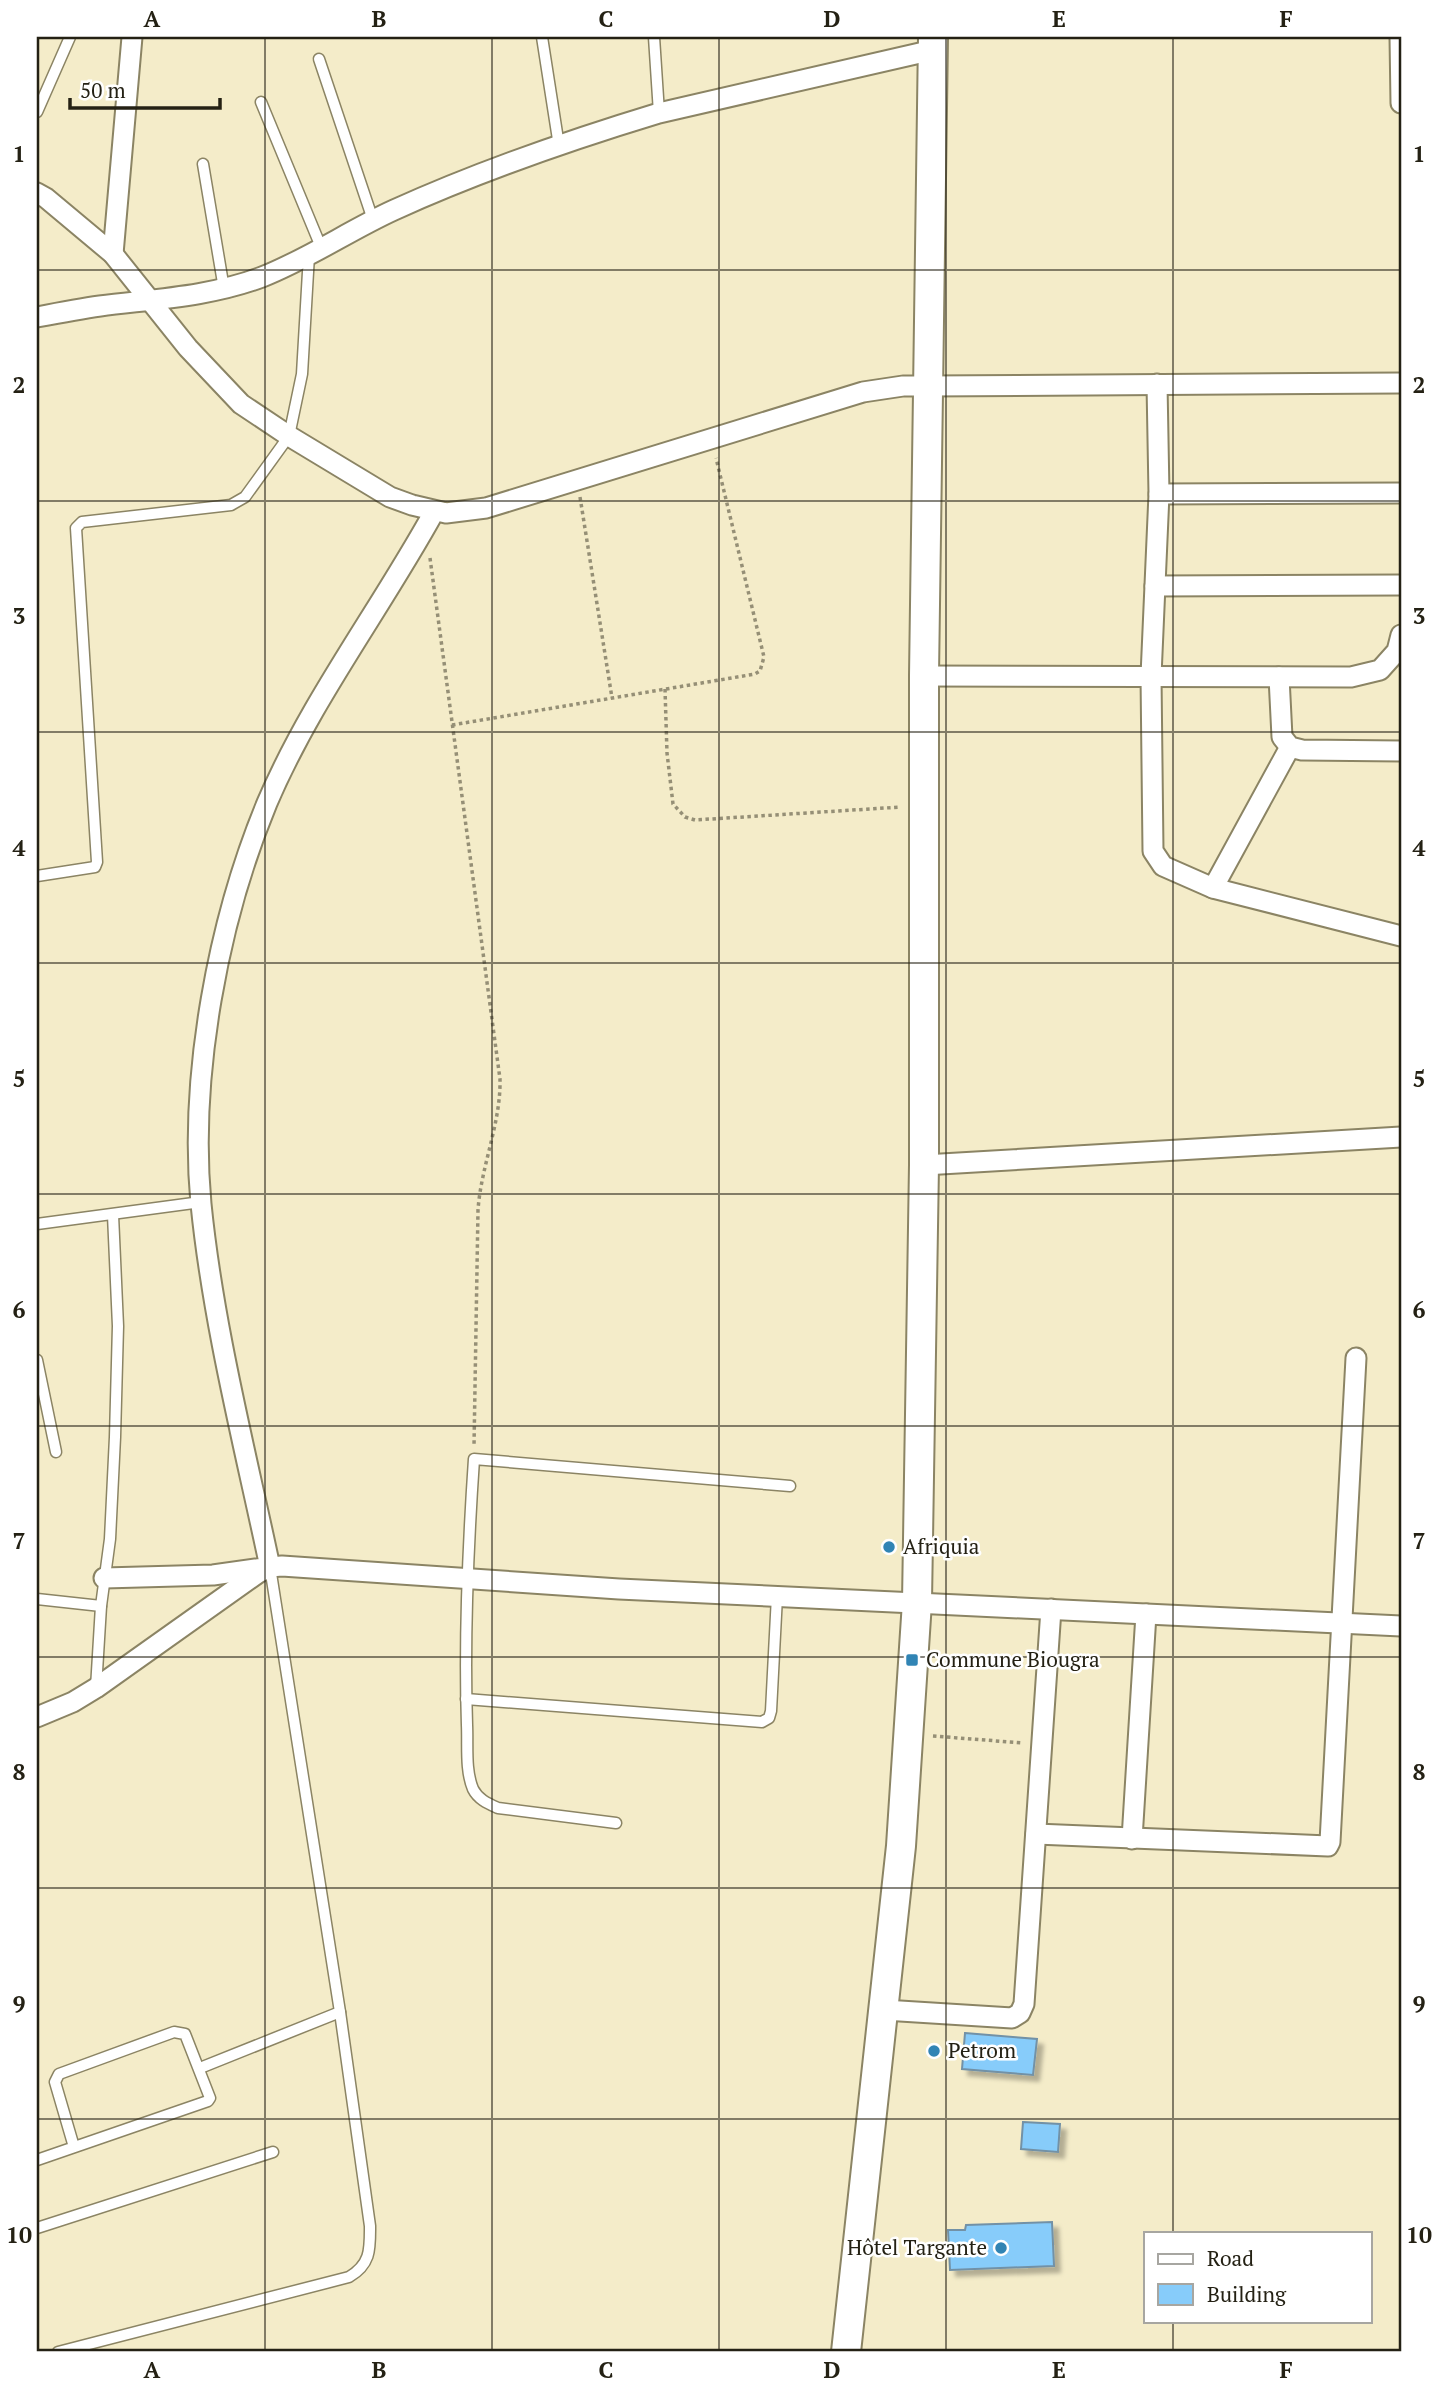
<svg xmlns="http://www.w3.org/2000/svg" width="1438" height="2389" viewBox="0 0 1438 2389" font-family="'PT Serif',serif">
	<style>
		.building { fill: #87ccfa; stroke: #7291a6; stroke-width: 2; filter: url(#shadow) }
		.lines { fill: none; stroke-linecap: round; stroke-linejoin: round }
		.lane-casing { stroke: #8b8464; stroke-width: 13 }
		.street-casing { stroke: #8b8464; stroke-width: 23 }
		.secondary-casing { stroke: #8b8464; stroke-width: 32 }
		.path { stroke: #958f76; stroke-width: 3.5; stroke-dasharray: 3.5 3.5; stroke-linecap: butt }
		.lane { stroke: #fff; stroke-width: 10 }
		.street { stroke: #fff; stroke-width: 19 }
		.secondary { stroke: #fff; stroke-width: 28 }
		.grid { fill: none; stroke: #242114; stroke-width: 2; stroke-opacity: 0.55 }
		.poi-dot { fill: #3184b4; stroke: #fff; stroke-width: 2.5 }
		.labels { text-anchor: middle; stroke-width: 5; stroke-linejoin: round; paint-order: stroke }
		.poi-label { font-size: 21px; fill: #242114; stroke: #fff; text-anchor: start }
		.neatline { fill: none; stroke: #242114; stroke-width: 2.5 }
		.grid-label { font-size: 23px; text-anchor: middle; font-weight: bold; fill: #242114 }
	</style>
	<defs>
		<filter id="shadow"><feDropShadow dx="6" dy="6" stdDeviation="2" flood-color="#0004"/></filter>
	</defs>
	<rect width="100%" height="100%" fill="#f4ecc9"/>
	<g class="building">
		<path d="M965,2033L1037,2039L1033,2075L962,2069Z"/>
		<path d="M1023,2122L1060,2124L1058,2152L1021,2149Z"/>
		<path d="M1052,2222L1054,2266L950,2270L948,2230H965L966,2225Z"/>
	</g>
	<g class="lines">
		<defs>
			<g id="lane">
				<path d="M542,37L559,146"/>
				<path d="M654,37L659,113"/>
				<path d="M319,59L373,220"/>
				<path d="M261,102L321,247"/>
				<path d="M37,112L70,37"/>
				<path d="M203,164L224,289"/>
				<path d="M37,876L95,867L97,862L76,528L82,522L231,505L245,497L289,436L302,374L309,255"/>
				<path d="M37,1224L201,1202"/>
				<path d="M37,1360L56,1452"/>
				<path d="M37,1599L101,1606"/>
				<path d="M96,1688L101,1606L110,1539L115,1437L118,1326L113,1215"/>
				<path d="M466,1699L762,1722L769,1718L771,1711L777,1596"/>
				<path d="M616,1823L498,1808C487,1803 478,1799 473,1789C465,1770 468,1745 467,1725C464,1637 468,1547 474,1459L790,1486"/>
				<path d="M200,2068L340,2012L270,1567"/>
				<path d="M37,2160L208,2101L210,2098L185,2034L174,2032L59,2074L55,2082L74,2147"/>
				<path d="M37,2228L273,2152"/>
				<path d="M58,2352L349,2277C371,2264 370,2249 370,2226L340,2012"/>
			</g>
			<g id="street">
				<path d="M1400,37L1401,103"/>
				<path d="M37,193L46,198L113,254L188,348L241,404L289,436L390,497L412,505L446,513L486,508L863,392L903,386H927L1401,383"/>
				<path d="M113,254L132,37"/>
				<path d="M37,317C58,313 79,309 100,306C154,299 209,297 262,277C308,259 350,230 394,210C480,171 570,140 659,113L933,50"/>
				<path d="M1157,384L1159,494L1151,676L1153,851L1163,866L1213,888L1401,936"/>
				<path d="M1159,494L1401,493"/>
				<path d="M1155,586L1401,585"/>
				<path d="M924,676L1351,677L1380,670L1397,651L1401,635"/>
				<path d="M1279,677L1282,737L1290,747L1302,750L1401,751"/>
				<path d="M1213,888L1290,747"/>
				<path d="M924,1165L1401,1137"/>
				<path d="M104,1578L213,1575L270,1567C245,1449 213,1324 201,1204C189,1076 218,921 267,803C311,700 380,610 434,512"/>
				<path d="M37,1717L73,1702L96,1688L258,1573L270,1567L282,1566L619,1589L1401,1626"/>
				<path d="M1036,1834L1328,1846L1330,1842L1356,1358"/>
				<path d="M1132,1839L1146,1614"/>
				<path d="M884,2010L1012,2018L1020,2013L1024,2004L1051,1609"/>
			</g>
			<path id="secondary" d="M846,2352L901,1846L917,1602L924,1165V676L933,37"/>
		</defs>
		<use href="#lane" class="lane-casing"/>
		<use href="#street" class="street-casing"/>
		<use href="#secondary" class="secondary-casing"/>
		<g class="path">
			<path d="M580,497L612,698"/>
			<path d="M430,558L500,1079C501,1123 481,1166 478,1210L474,1446"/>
			<path d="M665,689L667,753L673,804L685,817L695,820L901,807"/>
			<path d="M452,725L755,674L760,671L764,657L716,458"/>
			<path d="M933,1736L1023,1743"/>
		</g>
		<use href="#lane" class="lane"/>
		<use href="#street" class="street"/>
		<use href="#secondary" class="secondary"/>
	</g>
	<path class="grid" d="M265,37V2352M492,37V2352M719,37V2352M946,37V2352M1173,37V2233M37,270H1401M37,501H1401M37,732H1401M37,963H1401M37,1194H1401M37,1426H1401M37,1657H1401M37,1888H1401M37,2119H1401M1173,2321V2352"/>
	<g class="poi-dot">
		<circle cx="889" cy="1547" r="7"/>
		<rect x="905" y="1653" width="14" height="14" rx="3.5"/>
		<circle cx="934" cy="2051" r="7"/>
		<circle cx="1001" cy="2248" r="7"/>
	</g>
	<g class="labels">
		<g class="poi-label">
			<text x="903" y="1554">Afriquia</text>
			<text x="926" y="1667">Commune Biougra</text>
			<text x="948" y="2058">Petrom</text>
			<text x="987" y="2255" text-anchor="end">Hôtel Targante</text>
		</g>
	</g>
	<rect width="1438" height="2389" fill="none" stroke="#ffffff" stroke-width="77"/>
	<rect x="1144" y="2232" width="228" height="91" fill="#ffffff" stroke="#a7a6a1" stroke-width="2"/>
	<rect x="1158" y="2254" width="35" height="10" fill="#ffffff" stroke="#a7a6a1" stroke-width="2"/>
	<text x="1207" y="2266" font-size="21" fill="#242114">Road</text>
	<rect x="1158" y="2284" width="35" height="21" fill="#87ccfa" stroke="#a7a6a1" stroke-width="2"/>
	<text x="1207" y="2302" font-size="21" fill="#242114">Building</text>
	<path d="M70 98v10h150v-10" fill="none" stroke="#242114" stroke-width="3.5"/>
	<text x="80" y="98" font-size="21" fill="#242114" stroke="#ffffff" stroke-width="5" paint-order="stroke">50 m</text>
	<rect x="38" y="38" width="1362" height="2312" class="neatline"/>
	<g class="grid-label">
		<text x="152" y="27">A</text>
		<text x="379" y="27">B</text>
		<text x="606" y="27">C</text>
		<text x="832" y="27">D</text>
		<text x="1059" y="27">E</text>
		<text x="1286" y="27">F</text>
		<text x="19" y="162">1</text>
		<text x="1419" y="162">1</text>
		<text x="19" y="393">2</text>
		<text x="1419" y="393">2</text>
		<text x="19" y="624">3</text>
		<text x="1419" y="624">3</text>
		<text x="19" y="856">4</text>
		<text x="1419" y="856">4</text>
		<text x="19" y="1087">5</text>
		<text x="1419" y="1087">5</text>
		<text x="19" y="1318">6</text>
		<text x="1419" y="1318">6</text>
		<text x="19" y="1549">7</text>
		<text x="1419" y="1549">7</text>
		<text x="19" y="1780">8</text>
		<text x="1419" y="1780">8</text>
		<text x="19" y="2012">9</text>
		<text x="1419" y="2012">9</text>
		<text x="19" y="2243">10</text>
		<text x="1419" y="2243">10</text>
		<text x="152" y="2378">A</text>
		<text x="379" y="2378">B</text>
		<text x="606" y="2378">C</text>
		<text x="832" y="2378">D</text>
		<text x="1059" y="2378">E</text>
		<text x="1286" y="2378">F</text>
	</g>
</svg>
